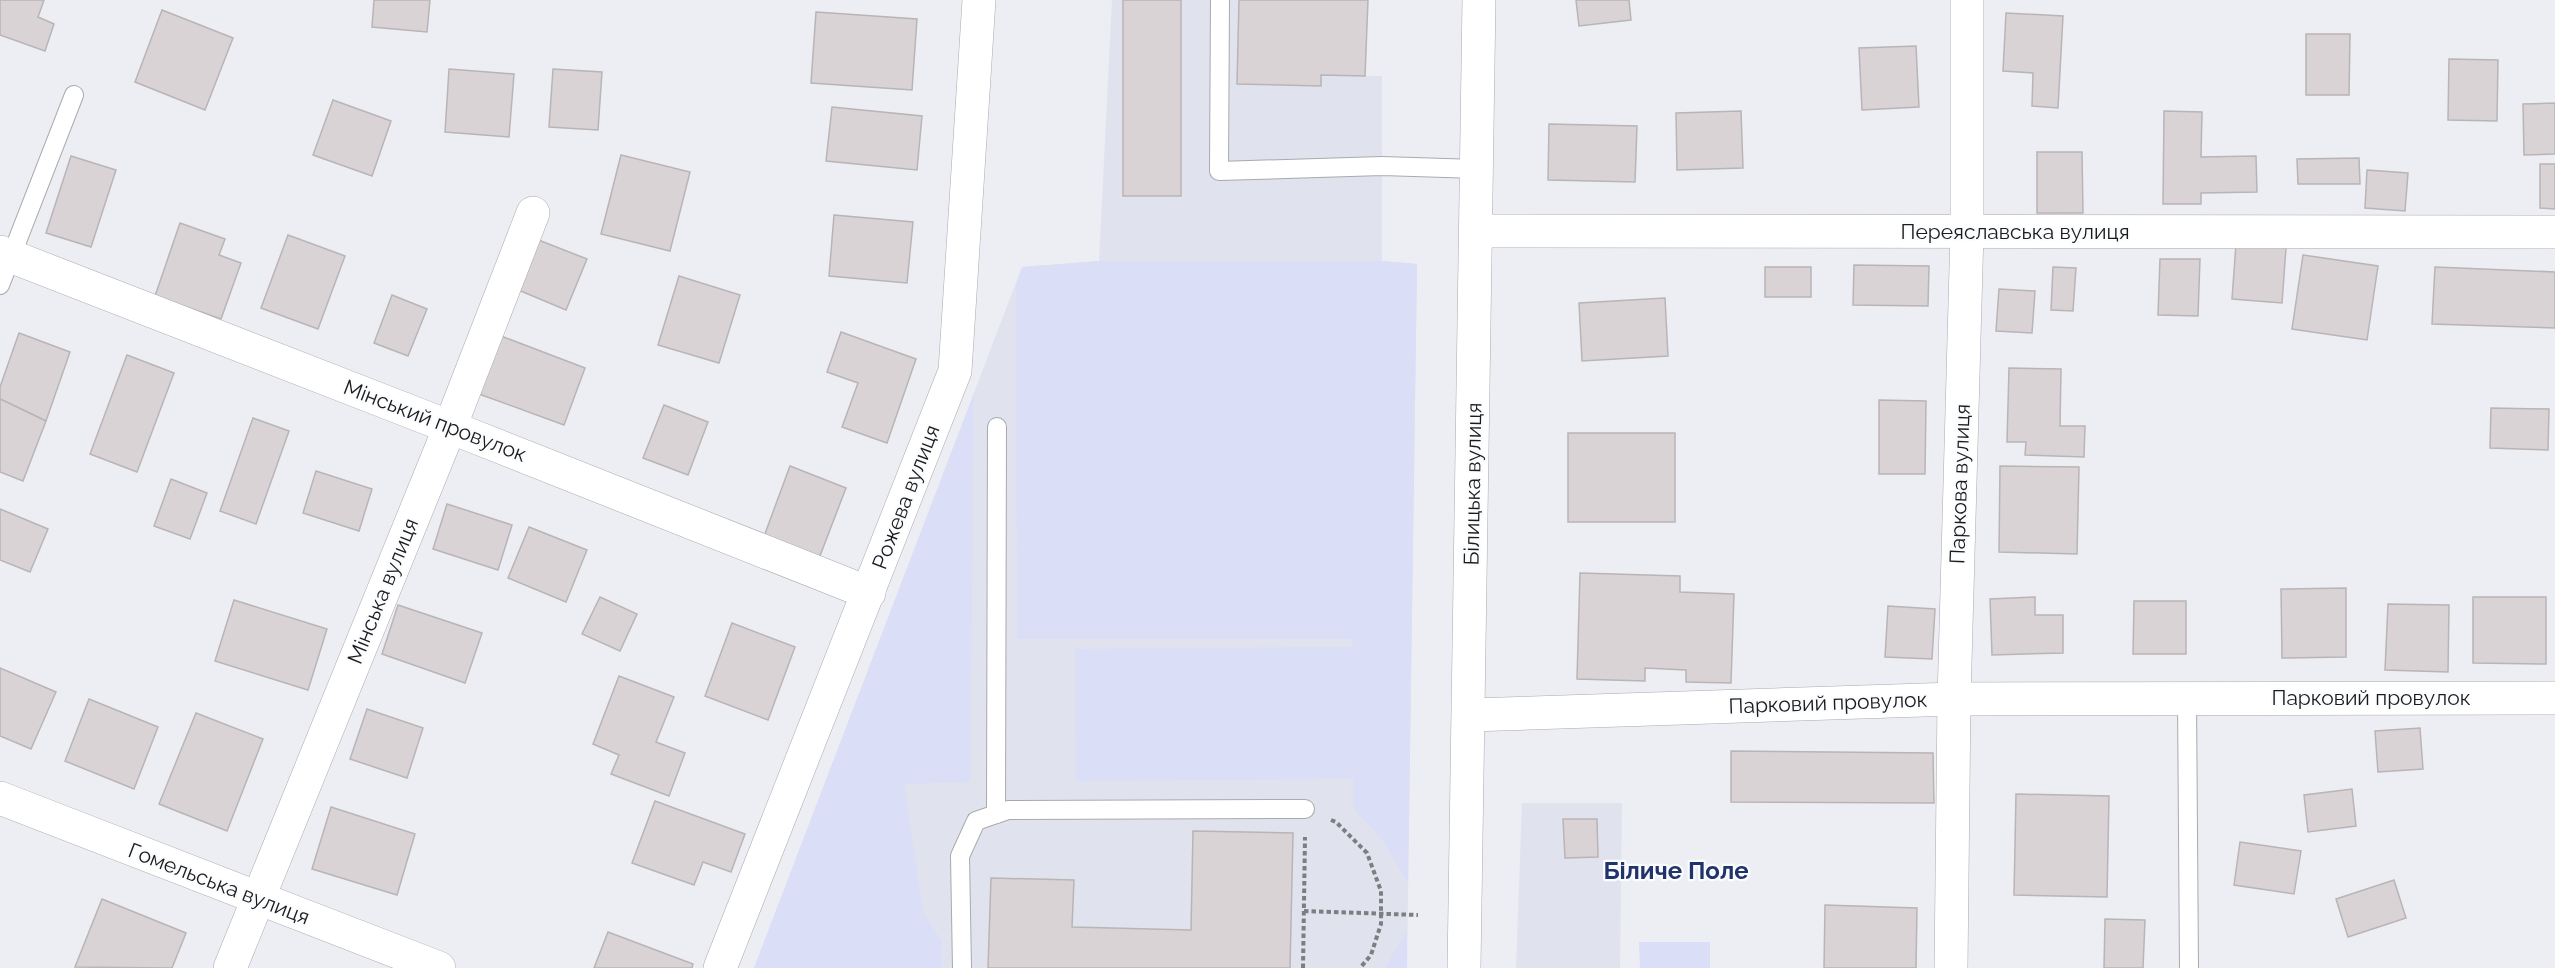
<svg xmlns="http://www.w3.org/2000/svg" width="2555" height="968" viewBox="0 0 2555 968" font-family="Raleway,sans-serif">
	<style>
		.built { fill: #e0e2ee }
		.green { fill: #dadef6 }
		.building { fill: #d9d3d5; stroke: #b9b4b5; stroke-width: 1.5 }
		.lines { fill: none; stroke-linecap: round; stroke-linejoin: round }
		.service-casing { stroke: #a9aaae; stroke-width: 20 }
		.minor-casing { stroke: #a9aaae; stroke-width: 34 }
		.secondary-casing { stroke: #a9aaae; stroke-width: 34 }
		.path { stroke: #7d7e81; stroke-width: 4; stroke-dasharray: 4.5 3; stroke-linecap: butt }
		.service { stroke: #fff; stroke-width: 18 }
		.minor { stroke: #fff; stroke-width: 33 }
		.secondary { stroke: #fff; stroke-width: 33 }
		.labels { text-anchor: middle; stroke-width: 4.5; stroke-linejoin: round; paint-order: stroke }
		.street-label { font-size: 21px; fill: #1b1b1d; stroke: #fbfcfe }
		.quarter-label { font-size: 24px; font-weight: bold; fill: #20346b; stroke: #fbfcfe }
	</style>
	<rect width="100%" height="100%" fill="#edeef3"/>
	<g class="built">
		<path d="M1112,0H1368L1365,76H1382V261L1417,264L1407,968H754L1022,267L1099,261Z"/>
		<path d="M1522,803H1622L1620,968H1516Z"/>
	</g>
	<g class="green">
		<path d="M1099,261H1382L1417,264L1408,883L1381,838L1354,809L1353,779L1076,781L1075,649L1352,647V639H1017L1016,285L1022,267Z"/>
		<path d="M974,394L970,782L904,784L923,912L942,942V968H754Z"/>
		<path d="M1407,930V968H1385Z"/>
		<path d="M1639,942H1710V968H1640Z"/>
	</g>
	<g class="building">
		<path d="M0,0H44L38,17L54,24L45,51L0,35Z"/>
		<path d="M374,0H430L427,32L372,27Z"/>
		<rect x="1123" y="0" width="58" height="196"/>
		<path d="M1239,0H1368L1365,76L1321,75V86L1237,84Z"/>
		<path d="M1576,0H1629L1631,20L1579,26Z"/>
		<path d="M162,10L233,38L205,110L135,82Z"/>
		<path d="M816,12L917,19L912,90L811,83Z"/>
		<path d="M2006,13L2063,16L2058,108L2032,106L2033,73L2003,71Z"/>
		<path d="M2306,34H2350L2349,95H2306Z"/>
		<path d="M1916,46L1919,107L1862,110L1859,48Z"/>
		<path d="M2449,59L2498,60L2497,121L2448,120Z"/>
		<path d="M449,69L514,74L509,137L445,132Z"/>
		<path d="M553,69L602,72L598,130L549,127Z"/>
		<path d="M333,100L391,121L372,176L313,155Z"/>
		<path d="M2555,103V154L2524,155L2523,104Z"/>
		<path d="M832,107L922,116L917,170L826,161Z"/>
		<path d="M1741,111L1743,168L1677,170L1676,113Z"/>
		<path d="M2164,111L2202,112L2201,157L2256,156L2257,192L2201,193V204H2163Z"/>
		<path d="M1549,124L1637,126L1635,182L1548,180Z"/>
		<path d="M2037,152H2082L2083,213H2037Z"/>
		<path d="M621,155L690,172L670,251L601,234Z"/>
		<path d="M71,156L116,170L91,247L46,233Z"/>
		<path d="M2359,158L2360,184H2298L2297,159Z"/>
		<path d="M2540,164H2555V209L2540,208Z"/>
		<path d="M2367,170L2408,173L2405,211L2365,208Z"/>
		<path d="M834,215L913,222L907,283L829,276Z"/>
		<path d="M180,223L225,239L219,255L241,263L221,319L155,296Z"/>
		<path d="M288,235L345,256L318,329L261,308Z"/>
		<path d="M536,239L587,259L566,310L516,289Z"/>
		<path d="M2236,244L2286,248L2282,303L2232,299Z"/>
		<path d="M2303,255L2378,266L2367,340L2292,329Z"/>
		<path d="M2160,259H2200L2198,316L2158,315Z"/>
		<path d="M1854,265L1929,266L1928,306L1853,305Z"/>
		<rect x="1765" y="267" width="46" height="30"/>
		<path d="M2053,267L2076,268L2073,311L2051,310Z"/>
		<path d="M2435,267L2555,272V328L2432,324Z"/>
		<path d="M679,276L740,295L719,363L658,345Z"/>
		<path d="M1999,289L2035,291L2032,333L1996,331Z"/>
		<path d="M392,295L427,309L408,356L374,343Z"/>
		<path d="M1665,298L1668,356L1582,361L1579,303Z"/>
		<path d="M841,332L916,359L887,443L842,427L858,383L827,372Z"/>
		<path d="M19,333L70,352L46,421L0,399V387Z"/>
		<path d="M501,336L585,368L564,425L479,394Z"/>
		<path d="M127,355L174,373L137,472L90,454Z"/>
		<path d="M2009,368L2061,369L2060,426H2085L2084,457L2025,455L2026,442H2007Z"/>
		<path d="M0,399L46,421L23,481L0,472Z"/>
		<path d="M1879,400L1926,401L1925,474H1879Z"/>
		<path d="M664,405L708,422L688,475L643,458Z"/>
		<path d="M2491,408L2549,409L2548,450L2490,448Z"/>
		<path d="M253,418L289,431L256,524L220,511Z"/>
		<rect x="1568" y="433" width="107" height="89"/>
		<path d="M790,466L846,488L818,561L763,539Z"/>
		<path d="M2000,466L2079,467L2077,554L1999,552Z"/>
		<path d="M316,471L372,489L359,531L303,513Z"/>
		<path d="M171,479L207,493L190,539L154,526Z"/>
		<path d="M447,504L512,525L498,570L433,549Z"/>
		<path d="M0,509L48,529L30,572L0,560Z"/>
		<path d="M529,527L587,550L566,602L508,578Z"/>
		<path d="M1580,573L1680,576V592L1734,594L1731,683L1686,682V670L1645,668V681L1577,679Z"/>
		<path d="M2346,588V657L2282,658L2281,589Z"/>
		<path d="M600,597L637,614L620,651L582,634Z"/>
		<path d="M2035,597V615H2063V653L1992,655L1990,599Z"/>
		<path d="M2473,597H2546V664L2473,663Z"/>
		<path d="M234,600L327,629L308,690L215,661Z"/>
		<path d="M2134,601H2186V654H2133Z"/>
		<path d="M2388,604L2449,605L2448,672L2385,670Z"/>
		<path d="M398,605L482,633L465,683L382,654Z"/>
		<path d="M1888,606L1935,609L1932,659L1885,657Z"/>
		<path d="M732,623L795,647L768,720L705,696Z"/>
		<path d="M0,668L56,692L31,749L0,736Z"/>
		<path d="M619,676L674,697L656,742L685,753L669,796L611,774L619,755L593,744Z"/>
		<path d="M89,699L158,727L134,789L65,761Z"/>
		<path d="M367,709L423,728L407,778L350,759Z"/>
		<path d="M196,713L263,739L227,831L159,804Z"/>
		<path d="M2420,728L2423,769L2378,772L2375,731Z"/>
		<path d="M1731,751L1933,753L1934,803L1731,802Z"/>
		<path d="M2352,789L2356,826L2308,832L2304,795Z"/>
		<path d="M2016,794L2109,796L2107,897L2014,895Z"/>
		<path d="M655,801L745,834L731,872L703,862L694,885L632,863Z"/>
		<path d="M331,807L415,834L397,895L312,869Z"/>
		<path d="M1563,819H1597L1598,857L1565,858Z"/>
		<path d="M1193,831L1293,833L1290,968H988L991,878L1074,880L1072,927L1191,930Z"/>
		<path d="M2240,842L2301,851L2294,894L2234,885Z"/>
		<path d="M2394,880L2406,918L2348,937L2336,899Z"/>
		<path d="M102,899L186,933L172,968L75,967Z"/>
		<path d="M1825,905L1917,908L1916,968H1824Z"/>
		<path d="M2105,919L2145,920L2143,968H2104Z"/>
		<path d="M608,932L693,964L692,968H594Z"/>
	</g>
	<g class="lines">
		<defs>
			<g id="service">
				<path d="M1220,0L1219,171L1382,166L1477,169"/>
				<path d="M0,285L74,95"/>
				<path d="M2187,697L2189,968"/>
				<path d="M996,814L997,427"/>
				<path d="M962,968L960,856L976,821L1008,810L1305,809"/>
			</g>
			<g id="minor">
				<path d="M1476,231L2555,232"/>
				<path d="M0,252L450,427L869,593"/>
				<path d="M1470,715L1954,699L2555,698"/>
				<path d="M0,798L439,968"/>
				<path d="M230,968L450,427L533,213"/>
				<path d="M720,968L955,371L979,0"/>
				<path d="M1951,968L1954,699L1967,231V0"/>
			</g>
			<path id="secondary" d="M1464,968L1479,0"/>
		</defs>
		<use href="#service" class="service-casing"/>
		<use href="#minor" class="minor-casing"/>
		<use href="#secondary" class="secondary-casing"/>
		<g class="path">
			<path d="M1331,820L1336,822L1367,853L1381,891V924L1371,955L1360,968"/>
			<path d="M1304,911L1418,915"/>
			<path d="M1303,968L1305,837"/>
		</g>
		<use href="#service" class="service"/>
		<use href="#minor" class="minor"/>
		<use href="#secondary" class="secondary"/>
	</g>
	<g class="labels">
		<g class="street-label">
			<text x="2015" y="239">Переяславська вулиця</text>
			<text transform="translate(435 421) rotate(21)" y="7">Мінський провулок</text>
			<text transform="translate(1473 484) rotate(-89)" y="7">Білицька вулиця</text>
			<text transform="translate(1960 484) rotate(-88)" y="7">Паркова вулиця</text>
			<text transform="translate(906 497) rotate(-69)" y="7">Рожева вулиця</text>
			<text transform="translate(383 591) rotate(-68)" y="7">Мінська вулиця</text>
			<text x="2371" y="705">Парковий провулок</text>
			<text transform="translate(1828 703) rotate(-2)" y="7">Парковий провулок</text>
			<text transform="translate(219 884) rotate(21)" y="7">Гомельська вулиця</text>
		</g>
		<g class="quarter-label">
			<text x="1676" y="879">Біличе Поле</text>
		</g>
	</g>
</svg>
